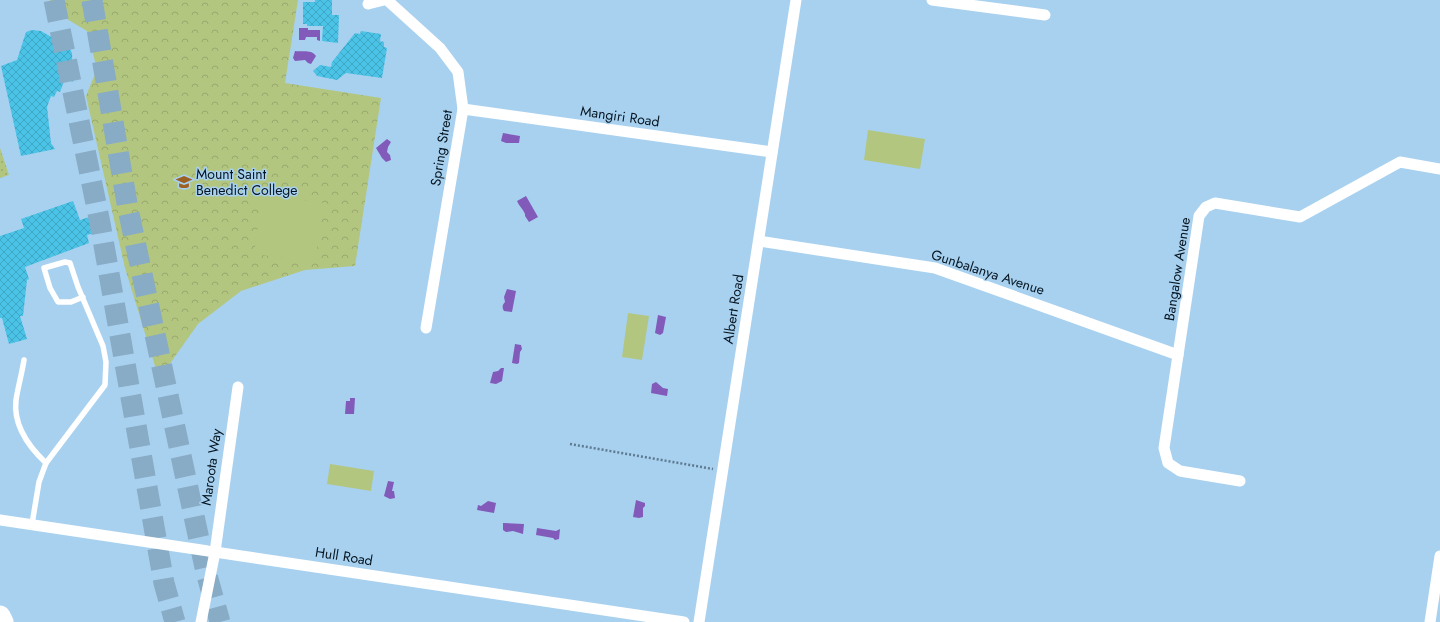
<svg xmlns="http://www.w3.org/2000/svg" width="1440" height="622" viewBox="0 0 1440 622" font-family="Jost,sans-serif">
	<style>
		.grass { fill: url(#grass-dots) }
		.forest { fill: url(#forest-crowns) }
		.garden { fill: #b2c680 }
		.water { fill: #825ab9 }
		.building { fill: url(#building-cross-hatch) }
		.lines { fill: none; stroke-linecap: round; stroke-linejoin: round }
		.highway-tunnel { stroke: #88abc6; stroke-width: 21; stroke-dasharray: 21 10; stroke-linecap: butt }
		.path { stroke: #5d7a90; stroke-width: 2.5; stroke-dasharray: 2 2; stroke-linecap: butt }
		.lane { stroke: #fff; stroke-width: 5.5 }
		.street { stroke: #fff; stroke-width: 11 }
		.highway { stroke: #fff; stroke-width: 21 }
		.labels { text-anchor: middle; stroke-width: 3; stroke-linejoin: round; paint-order: stroke }
		.street-label { font-size: 14px; fill: #061520; stroke: #a8d1f0 }
		.poi-label { font-size: 14px; fill: #061520; stroke: #a8d1f0; text-anchor: start }
	</style>
	<defs>
		<pattern id="grass-dots" width="8" height="8" patternUnits="userSpaceOnUse"><rect width="8" height="8" fill="#b2c680"/><path d="M2 2h.1M6 6h.1" fill="none" stroke="#98a96e" stroke-width="1.8" stroke-linecap="round"/></pattern>
		<pattern id="forest-crowns" width="20" height="18" patternUnits="userSpaceOnUse"><rect width="20" height="18" fill="#b2c680"/><path d="M2 6a3 3 0 1 1 6 0M12 15a3 3 0 1 1 6 0" fill="none" stroke="#98a96e"/></pattern>
		<pattern id="building-cross-hatch" width="8" height="8" patternUnits="userSpaceOnUse"><rect width="8" height="8" fill="#4ac3e7"/><path d="M0 0l8 8M0 8l8-8" fill="none" stroke="#3fa7c6"/></pattern>
	</defs>
	<rect width="100%" height="100%" fill="#a8d1f0"/>
	<path class="grass" d="M0,148L9,175L0,178Z"/>
	<path class="forest" d="M50,0H298L285,83L381,98L355,266L305,270L241,291L198,324L159,379L125,268L86,96L97,69L87,31L50,9Z"/>
	<g class="garden">
		<path d="M868,130L925,139L920,169L864,160Z"/>
		<path d="M262,195L324,203L315,262L254,254Z"/>
		<path d="M628,313L649,316L642,360L622,357Z"/>
		<path d="M330,464L374,471L371,491L327,484Z"/>
	</g>
	<g class="water">
		<path d="M299,28H308V30H320V41L317,40V37H306L305,40H299Z"/>
		<path d="M295,51C302,52 312,49 316,56L311,64L308,63L305,60L295,61L293,58Z"/>
		<path d="M503,133L520,136L519,143H506L501,141Z"/>
		<path d="M387,139L391,142L388,147L387,152L390,155L391,160L386,162L382,158L376,148Z"/>
		<path d="M526,196L538,217L529,222L525,216V214C523,209 519,206 517,201Z"/>
		<path d="M507,289L516,291L512,312L504,311C502,308 502,305 505,302L504,297Z"/>
		<path d="M658,315L666,317L663,333L660,335L655,333Z"/>
		<path d="M515,344L521,345L522,349L520,352L519,363L517,364L512,363Z"/>
		<path d="M501,368H504L502,381L496,384L490,383L493,372L498,371Z"/>
		<path d="M656,382L663,388L668,389L667,396L651,393L652,384Z"/>
		<path d="M350,398H355L354,414H345L346,401H350Z"/>
		<path d="M388,481L394,482L392,491H394L395,498L390,499L384,496Z"/>
		<path d="M636,500L645,503V506L643,508V517L639,518L633,517Z"/>
		<path d="M488,501L496,503L494,513L477,510L478,505L481,506Z"/>
		<path d="M503,523L524,524L523,534L513,531L506,532L503,530Z"/>
		<path d="M537,528L556,531L560,529L559,539L555,540L553,538L536,535Z"/>
	</g>
	<g class="building">
		<path d="M315,0H332V15H339L338,43L322,41L323,26H307V24H303V2H315Z"/>
		<path d="M32,30L41,31L69,47L72,53L73,82L65,79L60,92L57,91L54,97L51,96L47,107L51,143L55,149L21,156L1,66L17,60L26,32Z"/>
		<path d="M361,31L381,34L380,41L384,42V47L387,48L382,78L346,73L337,80L317,76L313,71L320,65L331,67L332,62L355,33L360,34Z"/>
		<path d="M73,201L80,220L92,216L97,232L87,235L89,243L25,267L29,279L27,280L23,316H20L27,339L9,344L2,318H0V236L24,228L21,219Z"/>
	</g>
	<g class="lines">
		<g class="highway-tunnel">
			<path d="M54,0L100,223L164,583L175,622"/>
			<path d="M92,0L128,209L206,572L220,622"/>
		</g>
		<path class="path" d="M570,444L713,469"/>
		<g class="lane">
			<path d="M24,360C22,373 18,387 16,400C13,425 29,447 46,463"/>
			<path d="M32,524L39,482L46,463L105,385L106,362L103,346L78,287L70,263L65,262L44,268L50,288L58,302H71L83,297"/>
		</g>
		<g class="street">
			<path d="M387,0L440,48L458,72L463,109L426,328"/>
			<path d="M932,0L1045,15"/>
			<path d="M368,4L384,0"/>
			<path d="M463,109L772,152"/>
			<path d="M759,241L935,268L1178,355"/>
			<path d="M1240,481L1180,471L1168,463L1164,448L1199,216L1206,207L1215,203L1300,217L1400,162L1440,169"/>
			<path d="M0,520L684,622"/>
			<path d="M201,622L215,552L238,387"/>
			<path d="M699,622L796,0"/>
			<path d="M1430,622L1440,556"/>
		</g>
		<path class="highway" d="M0,616L3,622"/>
	</g>
	<defs>
		<symbol id="school-bare" viewBox="-9 -9 18 18"><path d="M0-5L7-2L0 1L-7-2ZM-4 1L0 2.5L4 1V4Q0 6-4 4Z" fill="#9d6023" stroke="#a8d1f0" stroke-width="2.5" paint-order="stroke"/></symbol>
	</defs>
	<g fill-rule="evenodd">
		<use href="#school-bare" x="173" y="171" width="22" height="22"/>
	</g>
	<g class="labels">
		<g class="street-label">
			<text transform="translate(620 116) rotate(8)" y="5">Mangiri Road</text>
			<text transform="translate(441 148) rotate(-81)" y="5">Spring Street</text>
			<text transform="translate(1177 269) rotate(-81)" y="5">Bangalow Avenue</text>
			<text transform="translate(988 272) rotate(18)" y="5">Gunbalanya Avenue</text>
			<text transform="translate(733 309) rotate(-81)" y="5">Albert Road</text>
			<text transform="translate(211 467) rotate(-82)" y="5">Maroota Way</text>
			<text transform="translate(344 556) rotate(9)" y="5">Hull Road</text>
		</g>
		<g class="poi-label">
			<text x="196" y="179">Mount Saint<tspan x="196" dy="16">Benedict College</tspan></text>
		</g>
	</g>
</svg>
